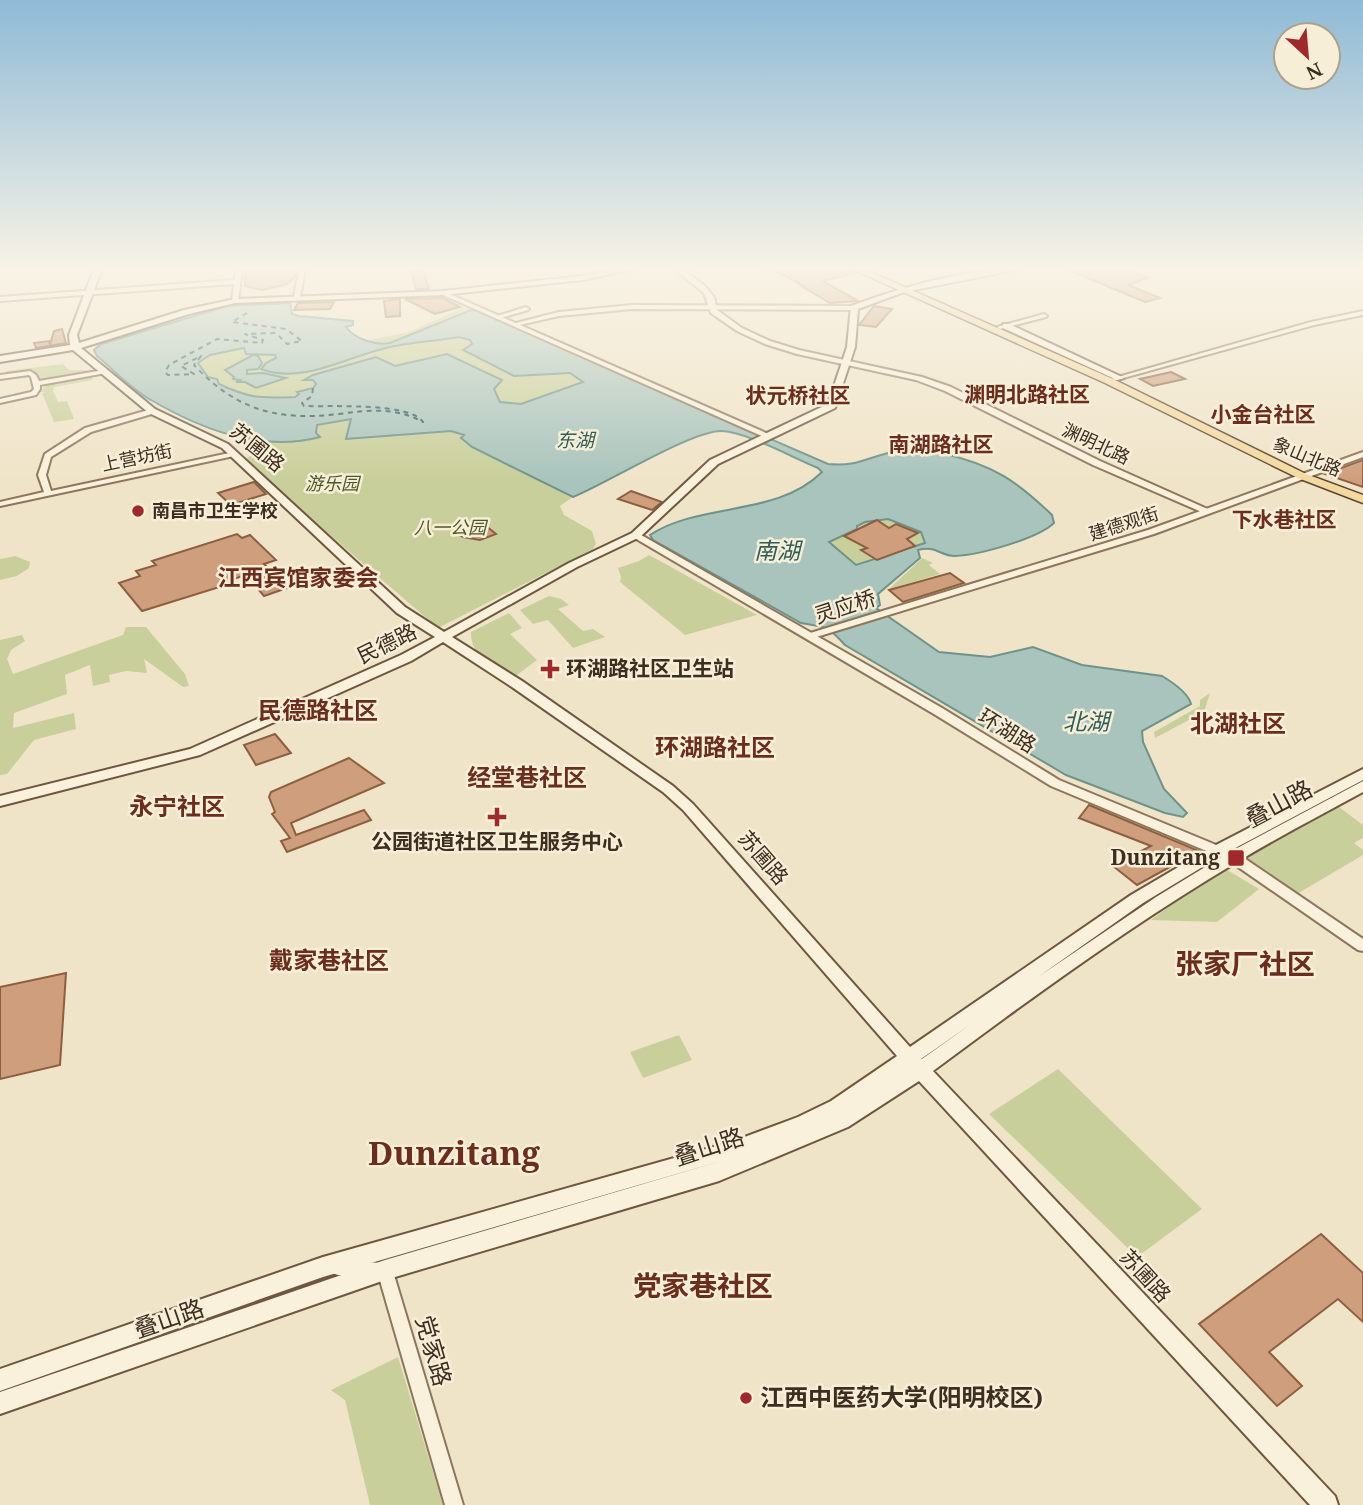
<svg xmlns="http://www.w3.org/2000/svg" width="1363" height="1505" viewBox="0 0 1363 1505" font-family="'Noto Serif','Noto Sans SC',serif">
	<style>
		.green { fill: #c9cf9b }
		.water { fill: #a9c4bc; stroke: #6f938a; stroke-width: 2; fill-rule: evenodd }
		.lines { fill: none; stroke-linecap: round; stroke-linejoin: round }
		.ferry { stroke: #2f5d5a; stroke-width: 2; stroke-dasharray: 5 4.5; stroke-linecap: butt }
		.building { fill: #cf9f7d; stroke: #8d5f41; stroke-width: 2 }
		.minor-casing { stroke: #8d765c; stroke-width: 4 }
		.tertiary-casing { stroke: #8d765c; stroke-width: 4 }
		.secondary-casing { stroke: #6f573f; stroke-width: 4 }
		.primary-casing { stroke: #5b4430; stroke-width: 3 }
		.minor { fill: #faf1dc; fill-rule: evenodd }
		.tertiary { fill: #faf1dc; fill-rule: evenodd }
		.secondary { fill: #faf1dc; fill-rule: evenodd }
		.primary { fill: #f3d9a0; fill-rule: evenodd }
		.poi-dot { fill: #9e2a2b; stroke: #f7eed8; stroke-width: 2.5 }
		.labels { text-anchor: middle; stroke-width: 5; stroke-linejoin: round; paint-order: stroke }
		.far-street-label { font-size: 18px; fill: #3d2e20; stroke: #f7eed8 }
		.far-park-label { font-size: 18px; font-style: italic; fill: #4d5a26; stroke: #f7eed8 }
		.far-poi-label { font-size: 18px; font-weight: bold; fill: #3d2e20; stroke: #f7eed8; text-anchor: start }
		.far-water-label { font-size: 19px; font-style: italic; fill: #2f5d5a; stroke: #f7eed8 }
		.far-quarter-label { font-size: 21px; font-weight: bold; fill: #6b2e1e; stroke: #f7eed8 }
		.street-label { font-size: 21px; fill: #3d2e20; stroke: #f7eed8 }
		.poi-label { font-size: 21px; font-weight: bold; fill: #3d2e20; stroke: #f7eed8; text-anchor: start }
		.water-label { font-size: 23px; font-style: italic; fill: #2f5d5a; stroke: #f7eed8 }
		.neighbourhood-label { font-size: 23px; font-weight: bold; fill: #6b2e1e; stroke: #f7eed8 }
		.quarter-label { font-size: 24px; font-weight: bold; fill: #6b2e1e; stroke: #f7eed8 }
		.near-street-label { font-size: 24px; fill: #3d2e20; stroke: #f7eed8 }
		.near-poi-label { font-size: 24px; font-weight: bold; fill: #3d2e20; stroke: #f7eed8; text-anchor: start }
		.near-quarter-label { font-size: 28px; font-weight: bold; fill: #6b2e1e; stroke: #f7eed8 }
		.near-district-label { font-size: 33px; font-weight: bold; fill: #6b2e1e; stroke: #f7eed8 }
	</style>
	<rect width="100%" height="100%" fill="#f0e4c8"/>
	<g class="green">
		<path d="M463,308L471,310L390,343L380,344L368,340L409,332Z"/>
		<path d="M459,337L471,340L472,344L464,350L514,376L570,373L584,382L521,404L499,402L494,389L501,380L384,363L313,380L317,383L313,388L298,392L300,393C277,408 240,394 219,384L217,379L208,377L198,364L210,355L244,348L247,354L275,355L276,358L265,370C281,380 368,351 390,347C413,342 437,341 459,337Z"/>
		<path d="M63,364L69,370H88L93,380L54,387L53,391L58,402L67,401L74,419L54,422L42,393L46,392H39L47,385L31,372L7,376L6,371Z"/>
		<path d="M352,419L347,439L451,431L464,435L461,437L472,447L573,497L560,506L564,515L592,531L596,544L593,549L438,628L244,461L268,441H305L319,437L316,433L317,426Z"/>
		<path d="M888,518L921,532L925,543L856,566L828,542L857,530L856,526L865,522Z"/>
		<path d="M649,555L662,562L757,615L685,635L620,582L621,577L618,568L639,561Z"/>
		<path d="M15,556L30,562L29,568L17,576L0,580V559Z"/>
		<path d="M922,558L933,563L929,565L940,574L889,589Z"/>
		<path d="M549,596L561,599L569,605L558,609L583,631L593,629L605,637L573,648L548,620L533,624L520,610Z"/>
		<path d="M509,613L522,628L510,634L537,660L513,678C495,666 470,657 471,632Z"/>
		<path d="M126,627H146L185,674L189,686L183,687L144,659L147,673L126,671L109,675L110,682L93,686L90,665L65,675L67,694L14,713L13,728L74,713L76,729L34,740L7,774L0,775V640L22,635L25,641L11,650L7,659L13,674L123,635Z"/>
		<path d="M1210,693L1204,712L1155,738L1154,732L1200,706V700Z"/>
		<path d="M1339,807L1363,825V838L1354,843L1363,850V855L1297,894L1242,858Z"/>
		<path d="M1222,867L1259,889L1217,922L1151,920Z"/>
		<path d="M679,1035L692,1060L643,1078L630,1052Z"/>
		<path d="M1058,1069L1202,1209L1137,1257L989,1114Z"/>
		<path d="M398,1357L443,1505H370L345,1400L331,1390Z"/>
	</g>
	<g class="water">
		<path d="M290,303L292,314L299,316L353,321V325L346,327C355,339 376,346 390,343L471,310L477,311L828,464C861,467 868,456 897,451C912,448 930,451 945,454C993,465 1017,481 1052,515L1054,523C1037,539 979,555 955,556C940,556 936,545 918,550L920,558L878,594L880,605L876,608L939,652L990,657L1033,647L1082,665L1162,676C1172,682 1188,692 1191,704L1142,731L1143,742L1164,789L1187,813L1183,817L1165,813L1066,775L845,645C827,625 827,628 801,623L653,540L650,535C700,502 777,517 822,472L818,468C793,458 747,432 722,431C692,430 606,484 573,497L472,447L461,438L464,435L451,431L346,439L351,419L317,425L316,433L320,437C261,453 201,429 151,400C131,389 114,370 97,356L94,350L101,344L228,306ZM459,337L470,340L472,344L463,350L514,376L570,373L583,382L521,404L500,402L494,389L502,380L447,354L395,366L376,357L313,375L304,380H313L316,384L313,388L297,392L299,394L295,397C260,398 251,399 219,384L217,379L208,377L198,363L210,355L244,348L246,354L275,355L276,358L266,363L261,369C303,385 348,356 390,347C413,342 436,341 459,337ZM888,519L921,532L925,543L856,565L829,542L857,529V526L865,522Z"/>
		<path d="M253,355L258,356L262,363L258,369L247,370V374L263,373L286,378L256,388L245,382H236L240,380L233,379L234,377L225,370Z"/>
	</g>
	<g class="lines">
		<path class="ferry" d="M247,313L232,322L286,329L302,341L287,344L276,333L245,334L263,340L262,343L217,339L169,365L165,372L168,375L194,374L181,366L201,356L194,365C237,411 278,421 339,414C369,410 396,407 423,422C410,402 329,407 304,406L302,403L312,396L313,388"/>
	</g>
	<g class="building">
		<path d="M245,269H296L295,277L287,284L263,290L245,286Z"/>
		<path d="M771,269H850L855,273L823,281L858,301L830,303L803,287H806Z"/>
		<path d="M1066,269H1127L1147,278L1128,285L1160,298L1145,302Z"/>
		<path d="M423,271L429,289H416L411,272Z"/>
		<path d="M443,298L460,307L435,314L405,299Z"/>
		<path d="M400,299V316L386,317L384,301Z"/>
		<path d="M334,302L330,309L294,310L298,303Z"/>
		<path d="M874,306L892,309L876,327L859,325Z"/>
		<path d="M62,329L66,343L36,348L34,343L49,341L50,345L54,331Z"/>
		<path d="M1171,372L1185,379L1153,386L1140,379Z"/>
		<path d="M1363,460V487L1325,474Z"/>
		<path d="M254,482L266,494L231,505L218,493Z"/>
		<path d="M631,491L662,502L652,510L618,499Z"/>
		<path d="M877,520L889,528L896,524L918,533L907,539L915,546L877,560L861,550L867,548L844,536Z"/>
		<path d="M481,522L496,534L480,540L463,537L454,531Z"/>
		<path d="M237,534L242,538L250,535L276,560L264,564L268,568L264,569L273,581L287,588L264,596L246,575L224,582L226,585L142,611L119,583L140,576L136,571L156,565L152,561Z"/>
		<path d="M950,573L964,583L903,602L889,590Z"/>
		<path d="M275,734L291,753L256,765L244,745Z"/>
		<path d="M349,758L384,783L291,823L296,835L364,810L371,820L287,852L281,841L290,838L272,814L275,812L269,797L271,792Z"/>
		<path d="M1089,805L1199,851L1137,885L1113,866L1151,846L1079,818Z"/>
		<path d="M66,973L60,1065L0,1079V987Z"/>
		<path d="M1321,1234L1363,1273V1322L1338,1299L1269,1352L1302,1386L1277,1406L1199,1324Z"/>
	</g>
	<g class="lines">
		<defs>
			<g id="minor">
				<path d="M236,269H242L238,301L235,303L232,301L234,284L0,301V297L235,280Z"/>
				<path d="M299,269H305L300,297L297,299L294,297Z"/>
				<path d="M632,305L854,306L857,308L854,310L632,309L559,316L515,326L512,324L559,312Z"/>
				<path d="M526,307L529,309L528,310L497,319L494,317Z"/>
				<path d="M1363,311V315L1314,325L1116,380L1111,379L1311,322Z"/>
				<path d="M1044,314L1047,316L1046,317L1000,329L997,327Z"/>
				<path d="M104,370L107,372L106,373L40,385V389L36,395L0,403V399L31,392L34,389L31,377L29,375L0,379V375L30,371L36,375L39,381Z"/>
				<path d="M152,409H155V413L91,432L51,457L46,475L51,491L234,452L238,454L234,456L0,506V502L44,492L38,475L45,454L85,428Z"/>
				<path d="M1363,452V457L1154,534L813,638L810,639L805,636L807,634L1148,530Z"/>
				<path d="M338,1261L385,1263L391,1265L463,1505H445L379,1277L338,1275L332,1273L330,1268L332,1263Z"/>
			</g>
			<g id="tertiary">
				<path d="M674,269H682L704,285L714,297L717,310L742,328L770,341L799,350L922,377L951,387L1100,461L1212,511L1207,514L1204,513L1093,465L945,391L916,380L797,354L765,344L737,331L711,313L704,293Z"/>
				<path d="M441,292H445L773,436L766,438L441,294Z"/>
				<path d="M636,532L942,708L1059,780L1238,854L1363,939V951L1358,950L1228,860L1051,786L934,714L633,537V533Z"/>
			</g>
			<g id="secondary">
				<path d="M94,269H102L77,335L79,343L184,310L235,299L443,291L582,276L617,269H635L582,280L443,295L235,303L189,314L81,348L155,409L228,444L405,607L444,632L569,563L632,533L710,460L828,404L847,347L851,306C902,287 966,269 1020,269L904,292L858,309L855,347L835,408L718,464L640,537L577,567L452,637L522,681L673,786L693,804L910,1047L1131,895L1214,846L1363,769V780L1224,854L1143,903L1038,977L1156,897L1228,853L1363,781V792C1321,815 1278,837 1237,862C1131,925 1031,998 933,1071L1335,1496L1338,1505H1310L919,1081L848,1127L719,1181L385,1280L0,1414V1392L385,1260L728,1159L323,1277L0,1391V1369L323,1257L731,1142L798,1117L831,1101L897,1056L683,810L663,792L512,687L443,642L411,661L200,755L0,806V796L190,749L401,655L435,637L397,613L222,448L149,413L73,350L0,362V356L70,345L69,335ZM971,1024L922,1059H921Z"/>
				<path d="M1003,324H1009L1124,378L1117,380L1003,328Z"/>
			</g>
			<path id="primary" d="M852,269H864L1113,379L1306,474L1363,495V503L1298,478L1105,383Z"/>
		</defs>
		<use href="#minor" class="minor-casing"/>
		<use href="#tertiary" class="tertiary-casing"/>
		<use href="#secondary" class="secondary-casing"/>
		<use href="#primary" class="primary-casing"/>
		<use href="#minor" class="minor"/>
		<use href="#tertiary" class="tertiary"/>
		<use href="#secondary" class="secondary"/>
		<use href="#primary" class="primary"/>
	</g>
	<linearGradient id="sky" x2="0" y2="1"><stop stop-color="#8fbad6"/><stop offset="0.56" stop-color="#f8f3e6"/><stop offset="1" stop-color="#f8f3e6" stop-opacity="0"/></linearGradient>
	<rect width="1363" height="480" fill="url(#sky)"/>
	<g class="poi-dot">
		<circle cx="138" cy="511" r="7"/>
		<path d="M546.5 658.5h7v7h7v7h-7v7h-7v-7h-7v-7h7z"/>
		<path d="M493.5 806.5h7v7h7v7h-7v7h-7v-7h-7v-7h7z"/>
		<rect x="1227" y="849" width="18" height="18" rx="3.5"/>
		<circle cx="746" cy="1398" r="7"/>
	</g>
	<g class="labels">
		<g class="far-street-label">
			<text transform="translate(1096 444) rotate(25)" y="6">渊明北路</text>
			<text transform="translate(1307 457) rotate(23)" y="6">象山北路</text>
			<text transform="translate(137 458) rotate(-12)" y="6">上营坊街</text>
			<text transform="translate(1124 524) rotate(-18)" y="6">建德观街</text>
		</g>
		<g class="far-park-label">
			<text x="332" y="490">游乐园</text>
			<text x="450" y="534">八一公园</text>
		</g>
		<g class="far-poi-label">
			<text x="152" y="517">南昌市卫生学校</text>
		</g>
		<g class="far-water-label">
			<text x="575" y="447">东湖</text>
		</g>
		<g class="far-quarter-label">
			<text x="1027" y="402">渊明北路社区</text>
			<text x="798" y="403">状元桥社区</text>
			<text x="1263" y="422">小金台社区</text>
			<text x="941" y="452">南湖路社区</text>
			<text x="1284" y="527">下水巷社区</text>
		</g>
		<g class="street-label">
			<text transform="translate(257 448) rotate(39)" y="7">苏圃路</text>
			<text transform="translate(845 607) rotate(-18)" y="7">灵应桥</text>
			<text transform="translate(387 644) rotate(-26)" y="7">民德路</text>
			<text transform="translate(1007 731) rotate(32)" y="7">环湖路</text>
			<text transform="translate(763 858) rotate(49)" y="7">苏圃路</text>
			<text transform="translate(1145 1276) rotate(47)" y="7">苏圃路</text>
		</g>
		<g class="poi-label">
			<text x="566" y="676">环湖路社区卫生站</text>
			<text x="497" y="849" text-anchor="middle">公园街道社区卫生服务中心</text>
			<text x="1220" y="865" text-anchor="end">Dunzitang</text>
		</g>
		<g class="water-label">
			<text x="777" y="559">南湖</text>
			<text x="1086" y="730">北湖</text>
		</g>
		<g class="neighbourhood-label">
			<text x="298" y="586">江西宾馆家委会</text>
		</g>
		<g class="quarter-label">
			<text x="318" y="719">民德路社区</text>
			<text x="1238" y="732">北湖社区</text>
			<text x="715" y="756">环湖路社区</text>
			<text x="527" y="786">经堂巷社区</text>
			<text x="177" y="815">永宁社区</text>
			<text x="329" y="969">戴家巷社区</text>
		</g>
		<g class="near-street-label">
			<text transform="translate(1279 804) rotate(-28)" y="8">叠山路</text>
			<text transform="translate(709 1147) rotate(-18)" y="8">叠山路</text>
			<text transform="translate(169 1319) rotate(-19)" y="8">叠山路</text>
			<text transform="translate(433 1351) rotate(74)" y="8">党家路</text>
		</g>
		<g class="near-poi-label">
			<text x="760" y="1406">江西中医药大学(阳明校区)</text>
		</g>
		<g class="near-quarter-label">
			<text x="1245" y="974">张家厂社区</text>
			<text x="703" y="1296">党家巷社区</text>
		</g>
		<g class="near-district-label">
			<text x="454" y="1165">Dunzitang</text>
		</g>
	</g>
	<g transform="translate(1307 56) rotate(154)"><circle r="33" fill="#f7eed8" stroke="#ada18e" stroke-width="2"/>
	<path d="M0-5L12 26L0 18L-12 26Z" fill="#9e2a2b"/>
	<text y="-10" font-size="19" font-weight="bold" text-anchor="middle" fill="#3d2e20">N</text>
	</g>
</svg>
